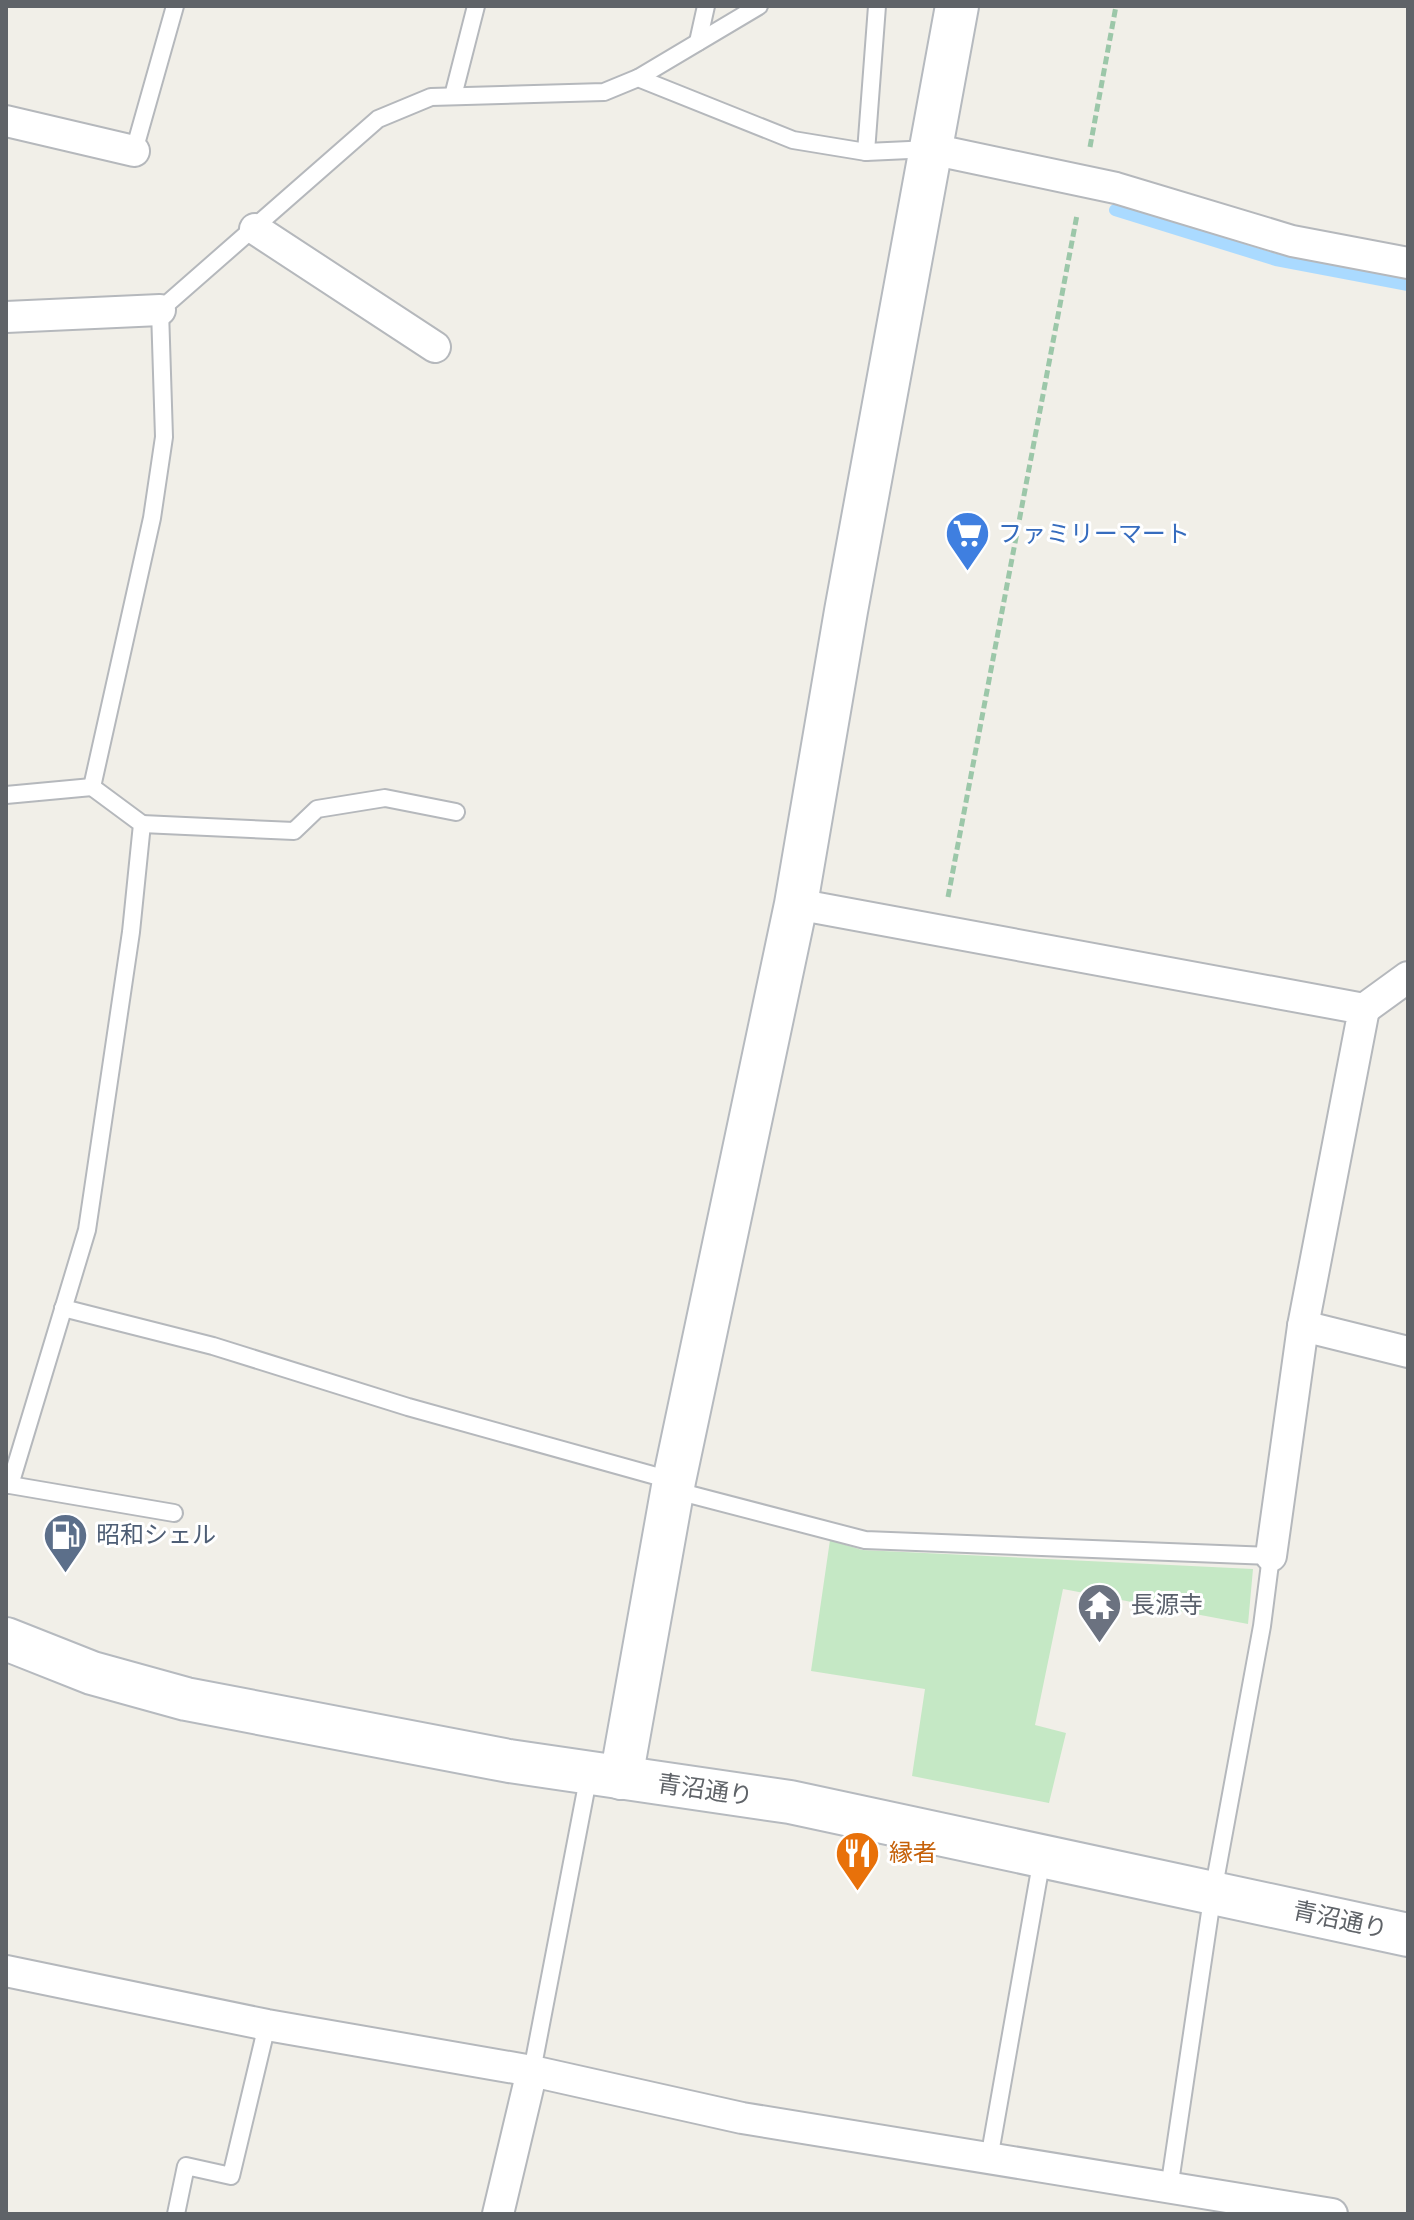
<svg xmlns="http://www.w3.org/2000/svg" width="1414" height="2220" viewBox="0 0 1414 2220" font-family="'Nunito Sans','Noto Sans JP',sans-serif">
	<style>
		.green { fill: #c5e8c5 }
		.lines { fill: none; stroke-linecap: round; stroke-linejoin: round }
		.stream { stroke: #aadaff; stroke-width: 12 }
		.lane-casing { stroke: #b5b8bc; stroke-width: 20 }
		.street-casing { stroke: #b5b8bc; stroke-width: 34 }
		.secondary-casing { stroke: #b6babf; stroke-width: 46 }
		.path { stroke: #9cc7a9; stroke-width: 5; stroke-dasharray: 8 4; stroke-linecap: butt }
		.lane { stroke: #fff; stroke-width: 16 }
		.street { stroke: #fff; stroke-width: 30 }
		.secondary { stroke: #fff; stroke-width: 42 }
		.labels { text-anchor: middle; stroke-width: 6; stroke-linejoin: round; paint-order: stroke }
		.shop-label { font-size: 24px; fill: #366cbe; stroke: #fff; text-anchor: start }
		.service-label { font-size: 24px; fill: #4e5e75; stroke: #fff; text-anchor: start }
		.worship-label { font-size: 24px; fill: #5b616d; stroke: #fff; text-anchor: start }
		.street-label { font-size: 24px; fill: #5f6368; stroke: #fff }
		.food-label { font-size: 24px; fill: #c56008; stroke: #fff; text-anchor: start }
	</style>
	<rect width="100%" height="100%" fill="#f1efe8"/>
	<path class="green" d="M830,1540L862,1550L1253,1569L1248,1624L1063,1589L1035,1725L1066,1733L1049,1803L912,1776L925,1689L811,1671Z"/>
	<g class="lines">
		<path class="stream" d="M1115,210L1276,260L1408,285"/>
		<defs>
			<g id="lane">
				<path d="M698,42L706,6"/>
				<path d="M638,78L759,6"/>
				<path d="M453,96L476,6"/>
				<path d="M134,151L175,6"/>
				<path d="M866,152L877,6"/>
				<path d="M6,795L92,787"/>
				<path d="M142,824L294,831L317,809L385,798L456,812"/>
				<path d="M63,1308L213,1346L408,1407L674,1481"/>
				<path d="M6,1485H10L87,1230L131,932L142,824L92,787L152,518L164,437L160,310L378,119L431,97L604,92L638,78L793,140L866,152L931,149"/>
				<path d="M10,1485L174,1513"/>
				<path d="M673,1490L865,1540L1271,1556L1262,1626L1213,1892L1169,2189"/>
				<path d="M532,2071L589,1774"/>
				<path d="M989,2159L1042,1858"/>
				<path d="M176,2214L186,2166L231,2176L267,2025"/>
			</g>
			<g id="street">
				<path d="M6,121L134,151"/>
				<path d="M931,149L1116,188L1292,241L1408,263"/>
				<path d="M255,229L435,347"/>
				<path d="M6,317L160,310"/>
				<path d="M796,904L1364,1009L1303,1326L1271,1556"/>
				<path d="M1364,1009L1408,977"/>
				<path d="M1303,1326L1408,1352"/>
				<path d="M6,1971L267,2025L532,2071L742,2118L1332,2214"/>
				<path d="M498,2214L532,2071"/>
			</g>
			<g id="secondary">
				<path d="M6,1639L92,1673L186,1699L509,1761L790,1802L1408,1935"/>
				<path d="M621,1778L674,1481L796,904L846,611L957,6"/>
			</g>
		</defs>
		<use href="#lane" class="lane-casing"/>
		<use href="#street" class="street-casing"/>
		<use href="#secondary" class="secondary-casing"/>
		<g class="path">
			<path d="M1090,147L1116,6"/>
			<path d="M948,897L1077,215"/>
		</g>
		<use href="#lane" class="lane"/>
		<use href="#street" class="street"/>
		<use href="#secondary" class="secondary"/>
	</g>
	<defs>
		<symbol id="supermarket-pin" viewBox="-11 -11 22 30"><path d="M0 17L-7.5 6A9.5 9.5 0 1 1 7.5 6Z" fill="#3f7fe0" stroke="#fff"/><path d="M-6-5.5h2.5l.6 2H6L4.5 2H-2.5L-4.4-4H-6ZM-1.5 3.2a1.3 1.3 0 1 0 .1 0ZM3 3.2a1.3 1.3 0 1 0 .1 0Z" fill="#fff"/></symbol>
		<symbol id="fuel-pin" viewBox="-11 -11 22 30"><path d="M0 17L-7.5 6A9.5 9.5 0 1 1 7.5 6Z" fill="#5c6f8a" stroke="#fff"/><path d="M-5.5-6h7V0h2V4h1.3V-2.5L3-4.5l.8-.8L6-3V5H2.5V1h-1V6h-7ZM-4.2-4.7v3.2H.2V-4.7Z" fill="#fff"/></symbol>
		<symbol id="temple-pin" viewBox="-11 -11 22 30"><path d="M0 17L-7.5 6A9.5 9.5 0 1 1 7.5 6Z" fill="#6b7280" stroke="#fff"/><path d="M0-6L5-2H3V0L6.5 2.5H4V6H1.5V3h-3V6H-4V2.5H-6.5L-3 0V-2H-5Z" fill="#fff"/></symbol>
		<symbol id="restaurant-pin" viewBox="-11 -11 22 30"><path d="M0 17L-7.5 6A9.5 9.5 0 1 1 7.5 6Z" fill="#e8710a" stroke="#fff"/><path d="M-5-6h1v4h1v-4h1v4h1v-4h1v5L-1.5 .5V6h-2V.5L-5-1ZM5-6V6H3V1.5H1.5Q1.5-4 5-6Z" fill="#fff"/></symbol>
	</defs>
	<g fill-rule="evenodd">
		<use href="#supermarket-pin" x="942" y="508" width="51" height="69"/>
		<use href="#fuel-pin" x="40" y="1510" width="51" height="69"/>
		<use href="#temple-pin" x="1074" y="1580" width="51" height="69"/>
		<use href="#restaurant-pin" x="832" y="1828" width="51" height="69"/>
	</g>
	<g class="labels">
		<g class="shop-label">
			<text x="998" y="542">ファミリーマート</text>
		</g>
		<g class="service-label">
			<text x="96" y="1543">昭和シェル</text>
		</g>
		<g class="worship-label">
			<text x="1131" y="1613">長源寺</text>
		</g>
		<g class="street-label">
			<text transform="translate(705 1790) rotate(8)" y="8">青沼通り</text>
			<text transform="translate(1340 1920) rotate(12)" y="8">青沼通り</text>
		</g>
		<g class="food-label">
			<text x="889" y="1861">縁者</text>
		</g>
	</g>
	<rect width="1414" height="2220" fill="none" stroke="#5f6368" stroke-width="16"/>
</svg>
